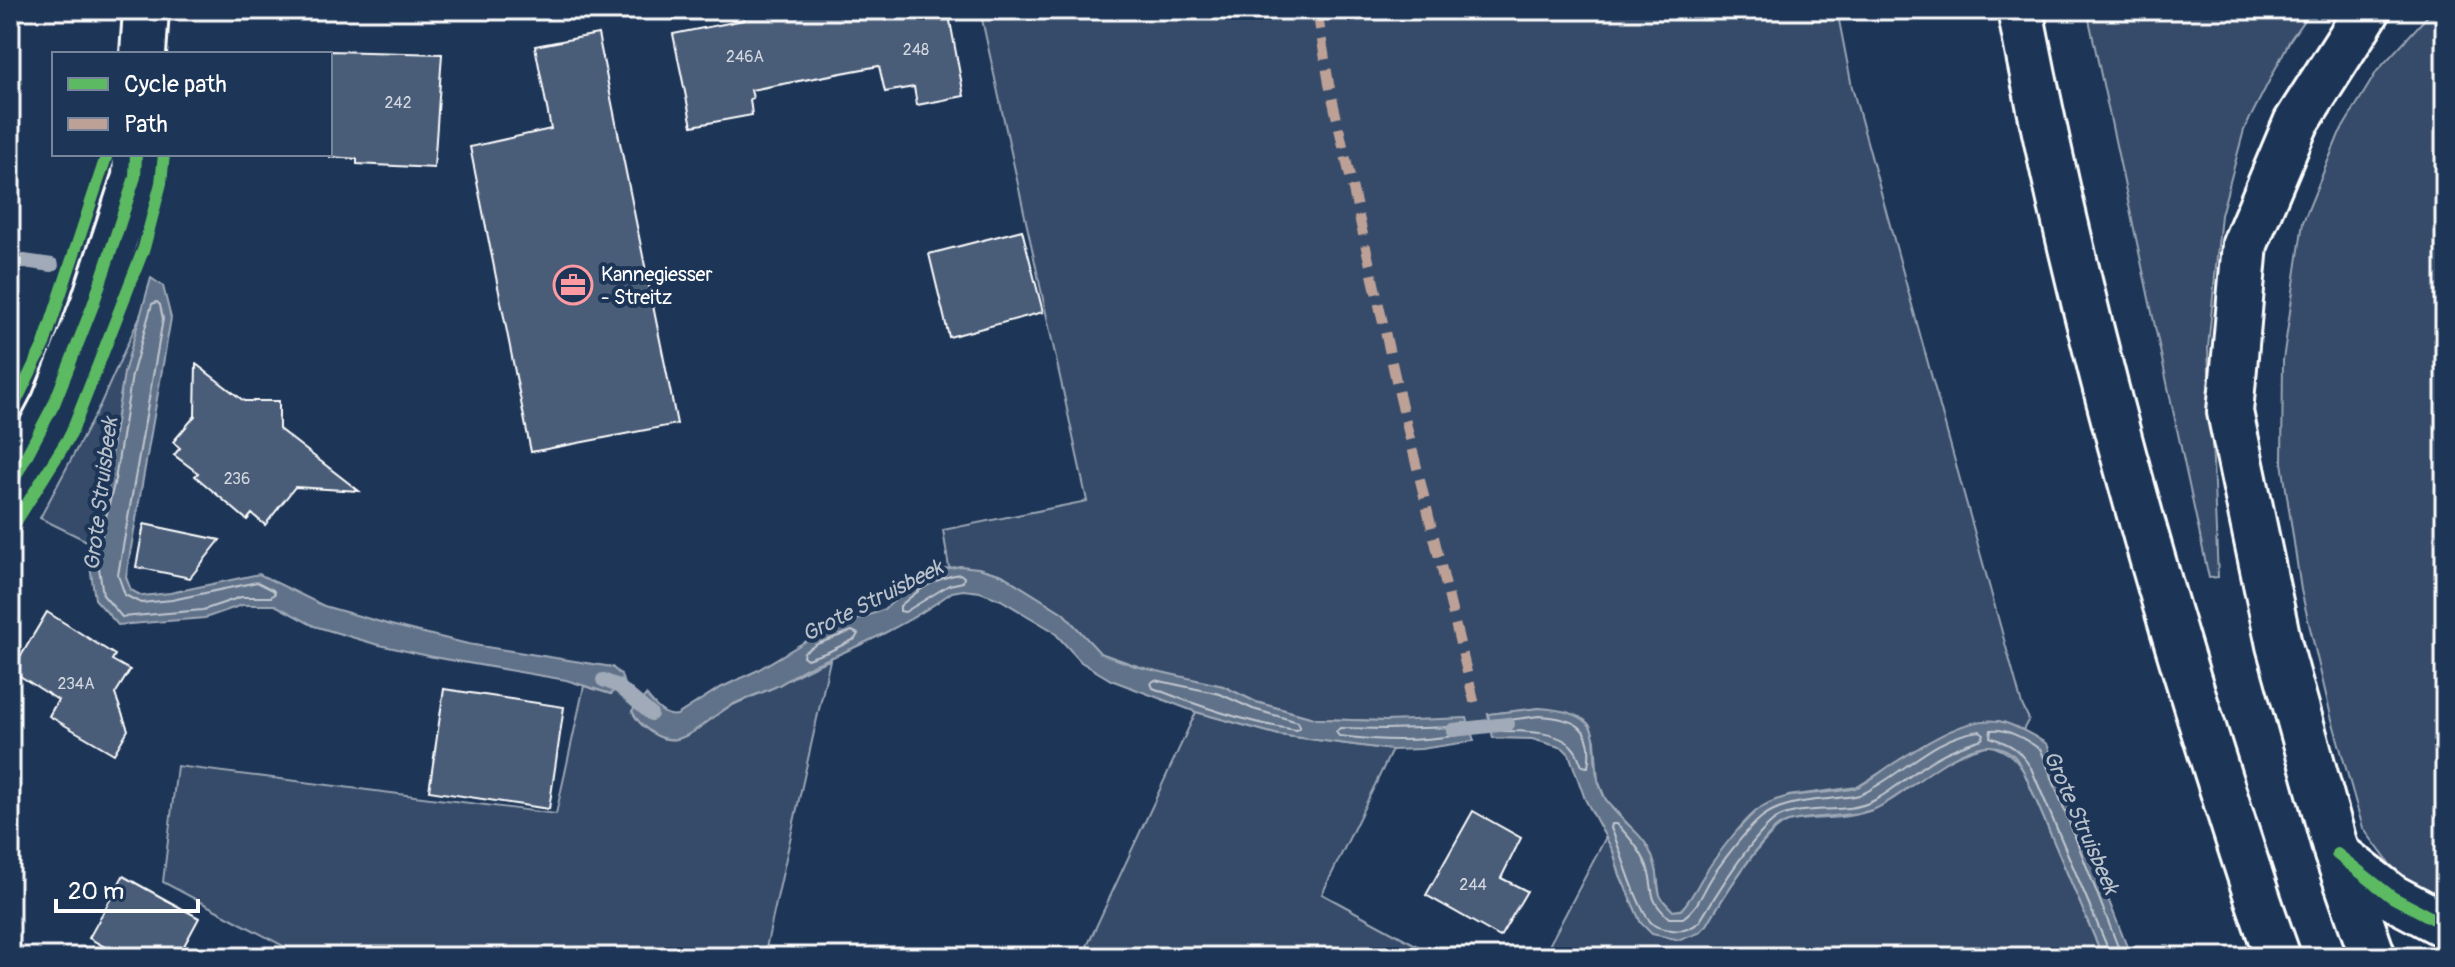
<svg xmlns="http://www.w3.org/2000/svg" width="2455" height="967" viewBox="0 0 2455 967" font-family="Pangolin,sans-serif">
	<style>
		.green { fill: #364b69; stroke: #9aa5b4; stroke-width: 2 }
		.water { fill: #617289; stroke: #a0aab8; stroke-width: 2 }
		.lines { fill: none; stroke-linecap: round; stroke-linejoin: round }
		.shore { stroke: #c0c7d0; stroke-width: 2 }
		.stream { stroke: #a0aab8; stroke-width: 14 }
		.building { fill: #4a5d79; stroke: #fff; stroke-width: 2 }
		.street-casing { stroke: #fff; stroke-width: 50 }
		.highway-casing { stroke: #fff; stroke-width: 50 }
		.street { stroke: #1d3557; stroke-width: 44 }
		.highway { stroke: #1d3557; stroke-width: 44 }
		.quiet { stroke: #bda197; stroke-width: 10; stroke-dasharray: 20 10; stroke-linecap: butt }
		.cycleway-casing { stroke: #1d3557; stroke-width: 17 }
		.cycleway { stroke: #5cba63; stroke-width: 12 }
		.labels { text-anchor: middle; stroke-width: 8; stroke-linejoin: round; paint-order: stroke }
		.number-label { font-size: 16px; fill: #d2d6de }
		.poi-label { font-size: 20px; fill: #fff; stroke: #1d3557; text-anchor: start }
		.water-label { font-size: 22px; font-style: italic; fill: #b8c0ca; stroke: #1d3557 }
	</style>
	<rect width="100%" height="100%" fill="#1d3557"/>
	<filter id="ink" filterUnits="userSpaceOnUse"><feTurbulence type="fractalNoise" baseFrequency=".0125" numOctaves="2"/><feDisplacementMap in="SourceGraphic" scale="16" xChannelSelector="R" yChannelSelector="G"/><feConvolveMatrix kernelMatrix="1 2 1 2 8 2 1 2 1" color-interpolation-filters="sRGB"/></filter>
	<g filter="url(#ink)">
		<g class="green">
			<path d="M980,10H1837L1852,87L2022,705L2029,719L2023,730L1999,721L1929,742L1857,787L1788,796L1701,880L1695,894L1681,910L1673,911L1660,897L1656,868L1645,843L1606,800L1598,780L1595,741L1590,725L1539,708L1488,714L1490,726L1470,730L1385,721L1317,719L1256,702L1223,686L1155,672L1100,653L1063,613L1002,575L978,568H949L943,530L1087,501Z"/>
			<path d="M2087,10H2311L2290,40L2244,130L2221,215L2208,348L2218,577L2209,578Z"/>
			<path d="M2433,10H2445V607L2440,634L2439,672L2445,719V901L2420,892L2392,867L2363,828L2331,716L2301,590L2282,462L2283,360L2303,222L2339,134L2377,71Z"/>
			<path d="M140,316C142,336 127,356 124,376C114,432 105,487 91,543L40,518L100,405Z"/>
			<path d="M830,660L764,957H304L163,882L177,766L556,814L584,686L611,694L618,686L639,702L632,711C639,725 659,743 677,739C692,736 715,715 729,707C746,698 764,693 780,684C798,675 811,666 830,660Z"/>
			<path d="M1196,712L1279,735L1392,750L1322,894L1438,957H1082Z"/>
			<path d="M1989,745C2007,751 2014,756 2024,772L2103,957H1543L1606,837L1613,851L1620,875L1641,923L1707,925C1720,902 1767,826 1791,821C1818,817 1851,820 1876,808C1899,798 1917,780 1937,766C1953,756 1971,750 1989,745Z"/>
		</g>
		<g class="water">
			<path d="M151,278L163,286L171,318L126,577L131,590L142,596L170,593L259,574L324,606L391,625L468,644L612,667L621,675L623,681L611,694L566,680L433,657L375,644L314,626L275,605H242L205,618L118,625L95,599L88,553L107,478L124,373Z"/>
			<path d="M960,566L978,568L1002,575L1063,613L1100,653L1135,666L1223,686L1256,702L1317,719L1385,721L1467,718L1474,741L1421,749L1392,750L1279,735L1196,712L1111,680L1081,662L1053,631L1001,600L980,592L963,590L952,592C909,624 860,646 811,666C799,671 790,679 779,685C763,693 744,698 728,707C714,715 691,737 676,739C658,742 639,725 632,711L646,695C654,704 664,718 677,715L718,689L756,671L813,637L885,609L910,586L931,572Z"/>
			<path d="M1539,708C1623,714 1579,749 1605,798C1614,816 1635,827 1646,844C1651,852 1655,864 1657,873C1658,880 1657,891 1661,897C1663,902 1670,907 1673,911L1681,910C1690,900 1695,891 1701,880C1712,861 1738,827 1755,812C1783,788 1821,797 1855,788C1867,784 1880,772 1891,765C1920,747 1968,713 2003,722C2019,727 2033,735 2047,744L2131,957H2103L2024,772C2021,767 2018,760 2014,756C1977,719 1909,795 1875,809C1850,819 1797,814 1779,826C1759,840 1720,902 1707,925L1699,933L1680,940L1652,934L1641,923L1620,875L1613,851L1585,799L1569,754L1563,748L1532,739L1493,738L1488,714Z"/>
		</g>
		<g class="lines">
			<g class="shore">
				<path d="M157,302L160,305L163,319L118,575L125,595L141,603L172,600L257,582L273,590L275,593L271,597H241L203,610L122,617L103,595L97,554L115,480L132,375L152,304Z"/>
				<path d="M960,574L964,577L963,582L949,585L905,612L900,611V606C919,589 935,578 960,574Z"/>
				<path d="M852,631L858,634L855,639L828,652L807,659L803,656L804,652L817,644Z"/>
				<path d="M1155,680L1220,694L1253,709L1298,722L1300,727L1296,730C1248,723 1198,706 1153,688L1151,683Z"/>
				<path d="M1539,716C1574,718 1595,726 1588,767L1582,766C1579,760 1578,753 1573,748C1561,731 1522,731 1502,731L1499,728L1501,721Z"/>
				<path d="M1458,727L1462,731L1459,735C1416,742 1382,741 1339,736L1336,732L1340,728L1385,729Z"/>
				<path d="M1980,731L1984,734L1982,739C1966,744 1951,749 1936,758C1915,770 1897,788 1875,800C1848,815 1813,805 1784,815C1759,823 1715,896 1700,921C1693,928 1683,932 1672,930C1666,929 1659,929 1654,925C1638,914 1621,849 1611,828L1612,824H1617C1630,838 1640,849 1647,866C1656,892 1645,896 1669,918H1683C1696,909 1701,897 1708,884C1718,866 1746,830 1762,817C1783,801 1812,801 1838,798C1846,797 1855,797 1862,794C1902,775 1934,736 1980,731Z"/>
				<path d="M2109,957V951L2031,768C2018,748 2012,745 1990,737L1991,730C2008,728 2027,740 2041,750L2122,957"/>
			</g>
			<g class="stream">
				<path d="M10,259L52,265"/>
				<path d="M603,680L618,686L651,714"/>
				<path d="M1453,730L1508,724"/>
			</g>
		</g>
		<g class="building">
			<path d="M742,10H948L964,96L917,105L914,87L885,92L879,66L751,90L753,98L750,99L752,115L692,126L673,34L744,20Z"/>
			<path d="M598,34L677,424L531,452L470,147L551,129L535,46Z"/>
			<path d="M330,51L442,54L434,168L357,164V159L330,157Z"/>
			<path d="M1022,230L1043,312L949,337L929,254Z"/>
			<path d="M196,364L244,401H279V429L359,491L295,487L265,525L252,514L247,520L195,476L198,473L174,455L180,448L173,442L195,416Z"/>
			<path d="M144,524L220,540L190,578L136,567Z"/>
			<path d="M47,612L115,655L112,660L130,670L115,694L128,730L114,754L49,716L58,700L12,671Z"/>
			<path d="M444,689L564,707L549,809L429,791Z"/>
			<path d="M1473,811L1521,838L1501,878L1527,891L1500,937L1426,895Z"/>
			<path d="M123,876L199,918L178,957H123L89,938Z"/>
		</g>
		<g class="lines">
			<defs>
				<g id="street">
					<path d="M143,54L146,10"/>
					<path d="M10,487L54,404L93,305L135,177L136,154"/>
					<path d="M2337,854L2392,897L2445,925"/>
				</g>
				<g id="highway">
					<path d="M2020,10C2066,248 2127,483 2199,715C2225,796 2249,878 2278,957"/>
					<path d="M2368,10L2296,123L2245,244L2230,412L2279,645L2337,854L2373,957"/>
				</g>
			</defs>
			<use href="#street" class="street-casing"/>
			<use href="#highway" class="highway-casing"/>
			<use href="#street" class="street"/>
			<use href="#highway" class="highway"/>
			<path class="quiet" d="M1317,10L1329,84L1400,398L1476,709"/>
			<defs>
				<g id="cycleway">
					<path d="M10,414L44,344L107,154"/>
					<path d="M10,487L54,404L93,305L135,177L136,154"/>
					<path d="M10,531L71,434L144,248L161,183L164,154"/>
					<path d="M2337,854L2392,897L2445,925"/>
				</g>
			</defs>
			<use href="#cycleway" class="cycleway-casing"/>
			<use href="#cycleway" class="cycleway"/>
		</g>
	</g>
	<defs>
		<symbol id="office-ring" viewBox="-11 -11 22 22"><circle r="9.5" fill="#1d3557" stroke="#ff9aa2" stroke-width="1.5"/><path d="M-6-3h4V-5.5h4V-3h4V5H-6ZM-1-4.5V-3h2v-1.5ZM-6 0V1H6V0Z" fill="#ff9aa2"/></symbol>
	</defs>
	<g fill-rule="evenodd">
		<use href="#office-ring" x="551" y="263" width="44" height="44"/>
	</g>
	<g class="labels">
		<g class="number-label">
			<text x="916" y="55">248</text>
			<text x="745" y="62">246A</text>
			<text x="398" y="108">242</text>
			<text x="237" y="484">236</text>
			<text x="76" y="689">234A</text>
			<text x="1473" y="890">244</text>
		</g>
		<g class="poi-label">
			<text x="601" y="281">Kannegiesser<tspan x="601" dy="23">- Streitz</tspan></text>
		</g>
		<g class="water-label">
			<text transform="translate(100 494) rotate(-83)" y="8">Grote Struisbeek</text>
			<text transform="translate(872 600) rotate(-27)" y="8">Grote Struisbeek</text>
			<text transform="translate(2082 822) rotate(66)" y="8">Grote Struisbeek</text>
		</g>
	</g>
	<rect width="2455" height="967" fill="none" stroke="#1d3557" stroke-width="40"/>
	<rect x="20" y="20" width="2415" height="927" fill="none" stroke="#fff" stroke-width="3" filter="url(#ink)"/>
	<rect x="52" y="52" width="280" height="104" fill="#1d3557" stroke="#77869a" stroke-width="2"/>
	<rect x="68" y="78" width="40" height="12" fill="#5cba63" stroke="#77869a" stroke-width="2"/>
	<text x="124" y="92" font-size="24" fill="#ffffff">Cycle path</text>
	<rect x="68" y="118" width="40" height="12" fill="#bda197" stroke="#77869a" stroke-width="2"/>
	<text x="124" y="132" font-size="24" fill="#ffffff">Path</text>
	<path d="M56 899v12h142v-12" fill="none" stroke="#ffffff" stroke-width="4"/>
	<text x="68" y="899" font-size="24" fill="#ffffff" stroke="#1d3557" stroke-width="6" paint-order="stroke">20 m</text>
</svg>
